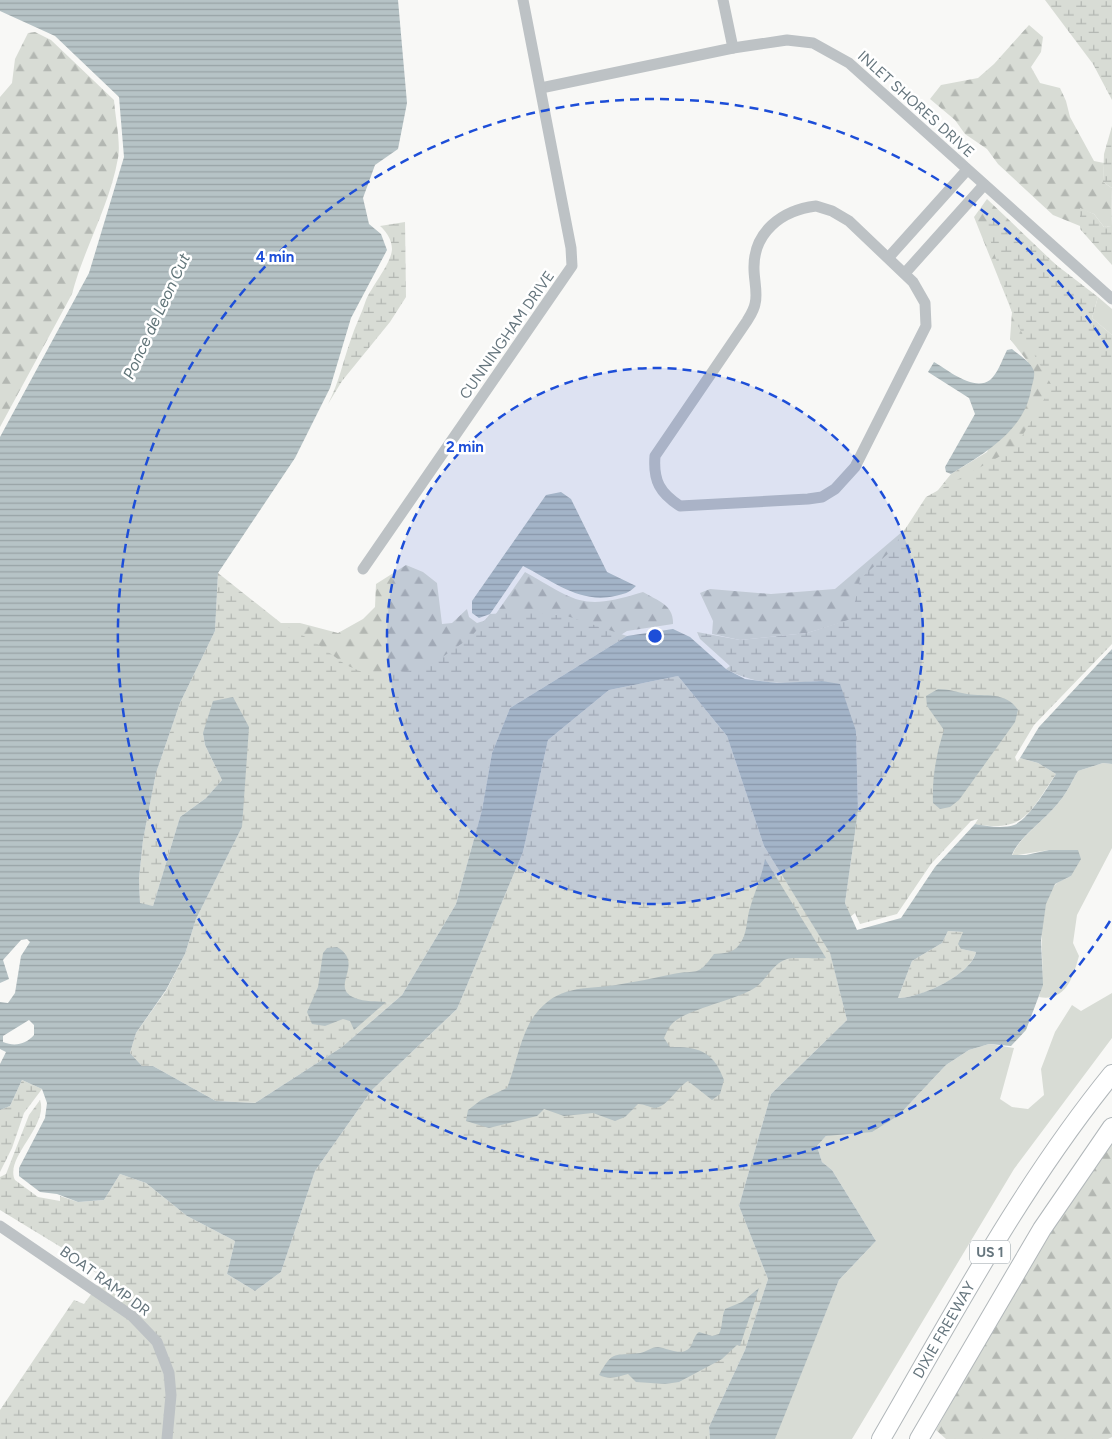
<svg xmlns="http://www.w3.org/2000/svg" width="1112" height="1439" viewBox="0 0 1112 1439" font-family="Figtree,sans-serif">
	<style>
		.grass { fill: #d8dcd5 }
		.forest { fill: url(#forest-firs) }
		.wetland { fill: url(#wetland-marsh) }
		.water { fill: url(#water-rules); fill-rule: evenodd }
		.lines { fill: none; stroke-linecap: round; stroke-linejoin: round }
		.primary-casing { stroke: #b1b7ba; stroke-width: 20 }
		.street { stroke: #bdc2c5; stroke-width: 11 }
		.primary { stroke: #fff; stroke-width: 18 }
		.ring { fill: none; stroke: #1d4ed8; stroke-width: 2.5; stroke-dasharray: 9 6 }
		.labels { text-anchor: middle; stroke-width: 5; stroke-linejoin: round; paint-order: stroke }
		.shield { fill: #fff; stroke: #949fa5; stroke-width: 1 }
		.shield-label { font-size: 14px; font-weight: bold; fill: #66767e }
		.street-label { font-size: 15px; fill: #66767e; stroke: #fff }
		.water-label { font-size: 16px; font-style: italic; fill: #607478; stroke: #fff }
		.centre { fill: #1d4ed8; stroke: #fff; stroke-width: 2.5 }
		.ring-label { font-size: 15px; text-anchor: middle; font-weight: bold; fill: #1d4ed8; stroke: #fff; stroke-width: 5; stroke-linejoin: round; paint-order: stroke }
	</style>
	<defs>
		<pattern id="forest-firs" width="22" height="20" patternUnits="userSpaceOnUse" patternTransform="scale(1.25)"><rect width="22" height="20" fill="#d8dcd5"/><path d="M5 1l3.5 6h-7zM16 11l3.5 6h-7z" fill="#b3b7b2"/></pattern>
		<pattern id="wetland-marsh" width="20" height="14" patternUnits="userSpaceOnUse" patternTransform="scale(1.25)"><rect width="20" height="14" fill="#d8dcd5"/><path d="M1 5h8M5 5V1M11 12h8M15 12V8" fill="none" stroke="#b3b7b2"/></pattern>
		<pattern id="water-rules" width="6" height="5" patternUnits="userSpaceOnUse" patternTransform="scale(1.25)"><rect width="6" height="5" fill="#b6c3c6"/><path d="M0 2.5h6" fill="none" stroke="#98a3a6"/></pattern>
	</defs>
	<rect width="100%" height="100%" fill="#f8f8f6"/>
	<g class="grass">
		<path d="M1098,297L1112,309V335L1092,318Z"/>
		<path d="M1103,763L1112,764V848L1077,915L1073,943L1079,956C1073,977 1066,1002 1039,997C1049,962 1031,918 1054,886C1058,881 1066,879 1071,876L1049,850L1012,856C1017,839 1047,818 1059,802C1067,793 1072,781 1078,771Z"/>
		<path d="M1112,993V1038L1014,1169L852,1439H774L839,1280L876,1241L832,1170L822,1162L817,1146L826,1136L899,1115L946,1065L969,1050L989,1044L1014,1048L1000,1099L1012,1107L1028,1109L1044,1095L1041,1069L1055,1032L1072,1005L1081,1011Z"/>
	</g>
	<g class="forest">
		<path d="M1029,25L1043,37L1041,52L1031,67L1040,83L1060,88L1066,101L1070,117L1094,161L1104,163L1103,182L1112,188L1111,226L1104,227L1094,214L1080,209V226L1053,215L998,164L987,149L965,134L955,120L930,99L941,85L978,78L994,64Z"/>
		<path d="M35,32L51,40L114,100C115,116 121,143 118,158C110,205 84,248 72,294L0,427V97L12,83L15,59L28,33Z"/>
		<path d="M987,199L1074,282L1086,399L860,617L807,633L740,640L712,634L713,621L700,593L710,589L771,594L835,589L910,525L951,474L987,452L1028,362L1010,339L1012,312L974,217Z"/>
		<path d="M406,565L423,572L437,583L442,624L452,623L467,609L469,617L477,623L493,618L525,572C578,602 582,611 643,592C658,601 674,605 673,624L627,631L616,638L411,706L271,623H300L338,633L363,619L375,607L376,584Z"/>
		<path d="M1112,1137V1437L1108,1439H946L936,1430L1028,1264Z"/>
	</g>
	<g class="wetland">
		<path d="M1045,0H1112V100L1093,64Z"/>
		<path d="M1112,126V265L1080,229V208L1094,214L1104,227L1111,226L1112,188L1103,182L1104,154Z"/>
		<path d="M990,214L1098,297L1092,318L1112,335V644L1034,725L1015,757L1017,762L1020,758L1038,763L1056,774C1030,811 1026,833 975,824L978,819L971,821L931,864L897,914L860,924L855,913L850,917L845,903L858,811L856,731L822,681C787,683 759,687 726,669L730,666L700,639L697,632L740,640L807,633L851,619L860,579L891,551L926,497L1015,448L1052,386L1014,319L987,229Z"/>
		<path d="M405,222L406,297L390,322L342,381L328,404C339,383 343,361 351,339C355,326 362,313 366,300C372,286 392,262 392,249C392,240 386,231 380,226Z"/>
		<path d="M218,573L281,623L316,643L346,665L369,675L414,670L434,663L471,637L490,614L520,612L567,616L627,636L510,708L492,753L482,810L456,904L402,995L342,1047L255,1103L216,1101L153,1066H142L130,1053L136,1033L166,991L185,954L196,919L242,827L203,733L205,745L222,780L206,798L180,817L153,906L140,904L139,879L143,840L156,773L180,703L215,631Z"/>
		<path d="M678,676L727,736L764,846L830,952L847,1020L771,1094L739,1206L768,1279L745,1350L709,1427L710,1439H0V1410L74,1300L84,1304L103,1278L64,1249L0,1210V1177L6,1174L29,1115L40,1100C49,1126 4,1158 15,1180L38,1197L60,1201V1196L78,1202L104,1200L120,1174L146,1183L187,1216L235,1241L227,1274L255,1291L281,1272L315,1171L372,1090L457,1009L523,852L548,740L609,690Z"/>
		<path d="M948,931L963,932L961,949L976,952C970,976 920,998 898,998L912,961L942,943Z"/>
		<path d="M22,1080L42,1089L24,1113L12,1148L0,1172V1110L10,1106Z"/>
	</g>
	<g class="water">
		<path d="M0,0H398L407,103L398,149L375,165L363,198L369,224L381,234L387,250L351,318L330,388L295,458L218,573L215,631L180,703L156,773L143,840L139,879L140,903L153,906L180,817L206,798L222,780L205,745L203,733L213,701L233,697L249,727L242,827L196,919L185,954L166,990L136,1033L130,1053L142,1066H153L216,1101L255,1103L342,1047L402,995L456,904L482,810L492,753L510,708L627,636L673,629L690,637L726,669L745,679L777,683L822,681L840,684L856,731L858,811L845,903L857,930L901,918L935,867L975,824C987,826 1002,829 1014,825C1029,819 1047,788 1056,774L1038,763L1020,758L1039,727L1112,649V764L1103,763L1078,771C1072,781 1067,793 1059,802C1047,818 1017,839 1012,855H1026L1049,850H1078L1081,859L1071,876L1055,884L1046,904L1041,940L1043,985L1026,1030L1011,1046L989,1044L969,1050L946,1065L899,1115L872,1132L826,1136L817,1146L822,1162L832,1170L876,1241L839,1280L775,1439H710L709,1427L745,1350L768,1279L739,1206L771,1094L847,1020L830,953L764,846L727,736L678,676L609,690L548,740L523,852L457,1009L372,1090L315,1171L281,1272L255,1291L227,1274L235,1241L187,1216L146,1183L120,1174L104,1200L78,1202L57,1194L40,1192L19,1176V1168L45,1118L47,1103L42,1089L22,1080L10,1106L0,1110V1064L6,1052L0,1049V1002L8,1003L15,993L21,956L30,942L27,939L21,940L3,960L9,979L0,983V437L89,273L124,157L119,97L55,36L0,11ZM948,931L963,932L958,944L961,949L976,952C971,975 920,998 898,998L912,961L942,943ZM29,1020L34,1025V1035C26,1044 15,1047 3,1042V1036Z"/>
		<path d="M1012,349C1020,356 1030,361 1034,371C1035,377 1032,385 1031,390C1024,431 984,454 951,474L946,472L945,467L975,414L969,398L928,372L934,362C948,370 974,392 990,380C997,375 1003,358 1007,350Z"/>
		<path d="M561,492L571,499L607,572L636,586C629,593 624,594 615,596C580,604 553,581 523,566L490,614L479,618L472,613V601L546,495Z"/>
		<path d="M938,689C948,689 957,692 967,694C985,697 1006,691 1018,710L1015,722L959,800L950,807L940,809L933,803C932,777 936,755 944,730L927,706L926,696Z"/>
		<path d="M765,859L826,958C817,959 792,957 787,959C772,964 768,978 756,987C736,1001 684,1009 671,1025C668,1028 666,1034 664,1038L670,1047C699,1046 714,1052 724,1080L720,1094L712,1100L688,1081C677,1087 667,1108 654,1108C649,1107 644,1104 638,1104L625,1117L615,1121L593,1113L564,1116L544,1109L537,1116L489,1128L466,1121L468,1110L481,1100L507,1088C516,1066 520,1036 534,1016C558,984 583,990 616,985C635,982 654,978 673,974C697,969 697,978 714,954C724,953 732,954 739,945C748,934 746,920 750,908C755,891 762,876 765,859Z"/>
		<path d="M337,947C366,964 328,987 355,998C365,1002 376,1001 386,1002L354,1030L350,1021L343,1019L325,1026L312,1024L307,1012L318,987L323,953L327,948Z"/>
		<path d="M759,1288L740,1346L737,1345L722,1359L679,1382L665,1384L636,1382L628,1374C618,1377 609,1380 599,1375C614,1348 614,1357 640,1353C646,1352 651,1347 658,1347C666,1348 678,1354 685,1351C694,1348 692,1337 699,1332L712,1336L719,1334C723,1326 721,1319 725,1309L742,1302Z"/>
	</g>
	<g class="lines">
		<defs>
			<g id="primary">
				<path d="M881,1439C953,1315 1021,1186 1112,1074"/>
				<path d="M919,1439L1042,1229L1112,1127"/>
			</g>
		</defs>
		<use href="#primary" class="primary-casing"/>
		<g class="street">
			<path d="M723,0L733,48"/>
			<path d="M541,88L733,48L787,40L813,43L849,63L1112,299"/>
			<path d="M816,206L832,211L849,221L913,282L925,303L926,326L855,467L835,489L822,497L808,499L680,506C660,493 653,481 655,456L747,321C750,316 754,310 755,304C758,294 754,280 754,269C753,232 782,210 816,206Z"/>
			<path d="M889,257L967,170"/>
			<path d="M905,273L984,185"/>
			<path d="M363,569L572,266L571,248L523,0"/>
			<path d="M0,1226L132,1316L157,1342L169,1373L171,1395L167,1439"/>
		</g>
		<use href="#primary" class="primary"/>
	</g>
	<circle cx="655" cy="636" r="268" fill="#1d4ed8" fill-opacity=".12"/>
	<g class="ring">
		<circle cx="655" cy="636" r="268"/>
		<path d="M1110 921A537 537 0 1 1 1110 351"/>
	</g>
	<g class="labels">
		<rect class="shield" x="970" y="1240.5" width="40" height="23" rx="4"/>
		<g class="shield-label">
			<text x="990" y="1257">US 1</text>
		</g>
		<g class="street-label">
			<text transform="translate(916 104) rotate(42)" y="5">INLET SHORES DRIVE</text>
			<text transform="translate(507 335) rotate(-55)" y="5">CUNNINGHAM DRIVE</text>
			<text transform="translate(105 1281) rotate(36)" y="5">BOAT RAMP DR</text>
			<text transform="translate(944 1330) rotate(-60)" y="5">DIXIE FREEWAY</text>
		</g>
		<g class="water-label">
			<text transform="translate(156 316) rotate(-65)" y="6">Ponce de Leon Cut</text>
		</g>
	</g>
	<circle cx="655" cy="636" r="8" class="centre"/>
	<g class="ring-label">
		<text x="275" y="262">4 min</text>
		<text x="465" y="452">2 min</text>
	</g>
</svg>
